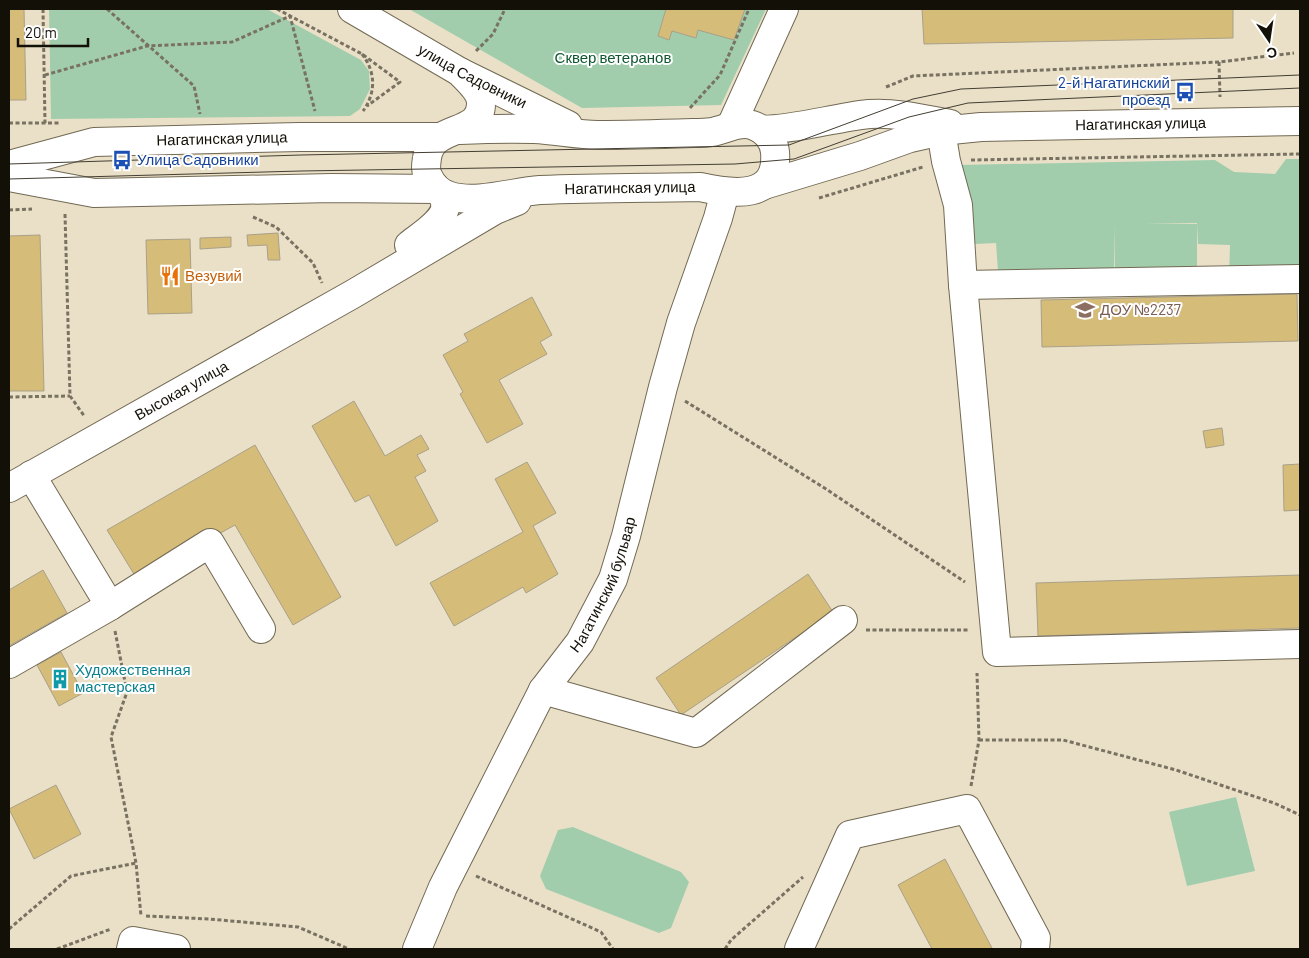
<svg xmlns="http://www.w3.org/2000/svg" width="1309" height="958" viewBox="0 0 1309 958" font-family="Barlow,sans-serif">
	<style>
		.green { fill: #a1cdad }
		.building { fill: #d6bc79; stroke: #a9a088 }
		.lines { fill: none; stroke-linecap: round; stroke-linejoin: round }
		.minor-casing { stroke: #726954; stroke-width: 30 }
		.path { stroke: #797262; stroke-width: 3; stroke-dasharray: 4 2.5; stroke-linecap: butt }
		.minor { stroke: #fff; stroke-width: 28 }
		.tram { stroke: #433e32; stroke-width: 1 }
		.labels { text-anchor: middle; stroke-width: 4; stroke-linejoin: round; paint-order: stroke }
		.park-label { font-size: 15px; fill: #0e572e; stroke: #fff }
		.street-label { font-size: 15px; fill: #131007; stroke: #fff }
		.transit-label { font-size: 15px; fill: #164399; stroke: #fff; text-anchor: end }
		.food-label { font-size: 15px; fill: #c56008; stroke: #fff; text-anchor: start }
		.education-label { font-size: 15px; fill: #785e54; stroke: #fff; text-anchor: start }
		.culture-label { font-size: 15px; fill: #0d838f; stroke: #fff; text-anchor: start }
	</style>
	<rect width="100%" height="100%" fill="#eae0c7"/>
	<g class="green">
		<path d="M49,9H267L361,60L369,71L370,89L360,109L350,116L51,119Z"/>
		<path d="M409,9H766L721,105L582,108Z"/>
		<path d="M1286,159H1300V275L1229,278L1230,245L1198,244L1197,223L1145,224H1197V272H1115L1114,224V272L978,295L979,271H998L996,243L974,244L959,165L1215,160L1234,172L1275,174Z"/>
		<path d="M1236,797L1255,871L1187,886L1169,812Z"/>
		<path d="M573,827L681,872L689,882L671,928L659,933L546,889L540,876L558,830Z"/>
	</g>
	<g class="building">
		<path d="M9,9H24L26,100H9Z"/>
		<path d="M666,9H745L734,40L698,30L696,38L672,31L669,40L658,36Z"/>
		<path d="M922,9H1233V38L924,44Z"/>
		<path d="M278,233L280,260H268L267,245L248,246L247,235Z"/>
		<path d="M40,235L44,391H9V236Z"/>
		<path d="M231,237V247L200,249V238Z"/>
		<path d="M190,239L192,313L148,314L146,240Z"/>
		<path d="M1297,294L1298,341L1042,347L1041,300Z"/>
		<path d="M532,297L552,335L540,342L547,354L499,380L523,424L487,443L460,394L463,392L443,355L468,341L464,334Z"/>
		<path d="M354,401L385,456L421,435L429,449L417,455L426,471L415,477L438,521L396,546L369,495L355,502L312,426Z"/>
		<path d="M1222,428L1224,445L1206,448L1203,431Z"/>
		<path d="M255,445L341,597L293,625L235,525L137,579L107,530Z"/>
		<path d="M527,462L556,513L533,526L558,574L526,593L523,587L454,626L430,583L523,532L495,479Z"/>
		<path d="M1300,464V510L1284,511L1283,465Z"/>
		<path d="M43,570L67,613L9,646V590Z"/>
		<path d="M808,574L833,612L681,715L656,678Z"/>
		<path d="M1300,575V628L1038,636L1036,583Z"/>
		<path d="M61,652L83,693L59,706L37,665Z"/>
		<path d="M56,785L81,834L34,859L9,809Z"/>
		<path d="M945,859L992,948L991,949H932L898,885Z"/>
	</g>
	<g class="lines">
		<defs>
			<g id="minor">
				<path id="s1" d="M352,9L460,72L568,125"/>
				<path d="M731,126L784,9"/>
				<path d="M458,130C484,129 509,128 534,129C556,130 577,135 598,135C630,135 662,134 693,133C699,133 706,133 712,132C725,130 738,121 752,125C765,129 774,140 775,152C779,201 732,194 700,187C647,188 593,188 540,190C513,192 476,204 450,196C440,193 432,185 428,176C425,170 426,165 427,158C431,123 482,137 481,103C481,91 467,80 460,72"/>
				<path d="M762,130C798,129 833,118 869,114C895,112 924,119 950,124"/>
				<path d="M941,131L946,161L958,205L963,285L1300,279"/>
				<path id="s2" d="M9,165L94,142L300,137H439"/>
				<path d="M9,177L94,193L332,188L437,189"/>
				<path id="s3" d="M764,185L860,156L910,138L941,131L981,127L1300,121"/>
				<path d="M409,245C420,236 448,219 445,203C445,199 442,195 440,192"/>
				<path d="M963,285L997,652L1300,644"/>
				<path d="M31,475L110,606L210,543L261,629"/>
				<path id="s4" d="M9,488L353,294L495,210L517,201"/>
				<path d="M9,664L110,606"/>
				<path d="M543,690L696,733L843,620"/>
				<path d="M131,949L133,941L176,949"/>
				<path id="s5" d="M417,949L443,887L543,690L580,642L613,579L626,536L663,387L681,323L718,218L725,192"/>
				<path d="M799,949L850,835L967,809L1036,938L1035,949"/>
			</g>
		</defs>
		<use href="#minor" class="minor-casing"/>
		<g class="path">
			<path d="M43,9L45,123"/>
			<path d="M107,9L194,86L200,114"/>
			<path d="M277,9L362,54L400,82L367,106"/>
			<path d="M476,51L493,34L505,9"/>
			<path d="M362,54C376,72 376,93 363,111"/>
			<path d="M1219,62L1220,97"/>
			<path d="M45,75L147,46L232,42L290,16L315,111"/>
			<path d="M886,87L913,76L1219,62L1294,53"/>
			<path d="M690,108L720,75L749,9"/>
			<path d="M9,123H60"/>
			<path d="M971,160L1300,154"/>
			<path d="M819,198L923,167"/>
			<path d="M9,210L32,209"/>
			<path d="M65,214L70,396L85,417"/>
			<path d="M253,217L276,227L313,263L322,283"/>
			<path d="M9,397L70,396"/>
			<path d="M685,401L826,489L965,582"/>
			<path d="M866,630H970"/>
			<path d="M115,631L127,692L111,737L136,863L141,916"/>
			<path d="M979,740H1063L1176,770L1274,803L1300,815"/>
			<path d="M971,786L979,740L977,673"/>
			<path d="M476,876L601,932L613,949"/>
			<path d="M146,916L209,919L298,927L349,949"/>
			<path d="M9,929L71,876L136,863"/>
			<path d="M57,949L111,929"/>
			<path d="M725,949L731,940L803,877"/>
		</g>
		<use href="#minor" class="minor"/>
		<g class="tram">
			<path d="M9,164L301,155L789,145L913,99L961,89L1300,75"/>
			<path d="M9,179L301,171L735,164L794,159L909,117L968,103L1300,88"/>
		</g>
	</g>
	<defs>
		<symbol id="bus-bare" viewBox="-9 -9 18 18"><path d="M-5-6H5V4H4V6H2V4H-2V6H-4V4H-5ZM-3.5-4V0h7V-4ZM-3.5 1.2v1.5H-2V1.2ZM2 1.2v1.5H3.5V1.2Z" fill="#1a4fb4" stroke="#fff" stroke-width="2.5" paint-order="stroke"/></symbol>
		<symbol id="restaurant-bare" viewBox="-9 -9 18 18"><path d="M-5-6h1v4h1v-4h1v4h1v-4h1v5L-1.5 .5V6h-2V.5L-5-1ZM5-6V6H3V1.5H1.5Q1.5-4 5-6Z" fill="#e8710a" stroke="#fff" stroke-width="2.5" paint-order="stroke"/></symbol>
		<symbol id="school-bare" viewBox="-9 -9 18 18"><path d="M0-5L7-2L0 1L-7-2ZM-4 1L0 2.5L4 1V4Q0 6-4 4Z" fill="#8d6e63" stroke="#fff" stroke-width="2.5" paint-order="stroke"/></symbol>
		<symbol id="building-bare" viewBox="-9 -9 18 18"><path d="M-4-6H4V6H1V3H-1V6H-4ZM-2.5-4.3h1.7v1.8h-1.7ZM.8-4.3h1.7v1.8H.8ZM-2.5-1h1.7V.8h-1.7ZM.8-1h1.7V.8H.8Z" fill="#0f9aa8" stroke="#fff" stroke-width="2.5" paint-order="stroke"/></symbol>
	</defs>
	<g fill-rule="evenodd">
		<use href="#bus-bare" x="1171" y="78" width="28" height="28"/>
		<use href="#bus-bare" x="108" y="146" width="28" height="28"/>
		<use href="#restaurant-bare" x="156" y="262" width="28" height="28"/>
		<use href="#school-bare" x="1071" y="296" width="28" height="28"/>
		<use href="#building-bare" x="46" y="665" width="28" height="28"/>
	</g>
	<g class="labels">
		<g class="park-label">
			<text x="613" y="63">Сквер ветеранов</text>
		</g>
		<g class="street-label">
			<text dy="5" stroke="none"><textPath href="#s1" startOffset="138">улица Садовники</textPath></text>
			<text dy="5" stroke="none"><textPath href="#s3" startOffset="385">Нагатинская улица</textPath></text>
			<text dy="5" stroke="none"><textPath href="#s2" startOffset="216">Нагатинская улица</textPath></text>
			<text transform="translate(630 188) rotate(-1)" y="5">Нагатинская улица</text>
			<text dy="5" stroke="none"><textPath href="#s4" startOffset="198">Высокая улица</textPath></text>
			<text dy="5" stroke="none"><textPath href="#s5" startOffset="411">Нагатинский бульвар</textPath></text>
		</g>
		<g class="transit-label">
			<text x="1170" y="88">2-й Нагатинский<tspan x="1170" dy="17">проезд</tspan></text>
			<text x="137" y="165" text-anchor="start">Улица Садовники</text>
		</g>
		<g class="food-label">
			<text x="185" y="281">Везувий</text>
		</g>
		<g class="education-label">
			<text x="1100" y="315">ДОУ №2237</text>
		</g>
		<g class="culture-label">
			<text x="75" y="675">Художественная<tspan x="75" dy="17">мастерская</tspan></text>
		</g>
	</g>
	<rect width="1309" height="958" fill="none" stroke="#131007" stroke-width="20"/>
	<g transform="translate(1269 40) rotate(167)" stroke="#ffffff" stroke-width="4" paint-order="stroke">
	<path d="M0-4L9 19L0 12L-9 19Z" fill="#131007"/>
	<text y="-8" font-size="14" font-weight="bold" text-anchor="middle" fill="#131007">С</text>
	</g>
	<path d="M18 38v8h70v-8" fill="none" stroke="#131007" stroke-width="2.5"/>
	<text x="25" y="38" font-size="15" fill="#131007" stroke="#ffffff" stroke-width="4" paint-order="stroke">20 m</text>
</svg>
